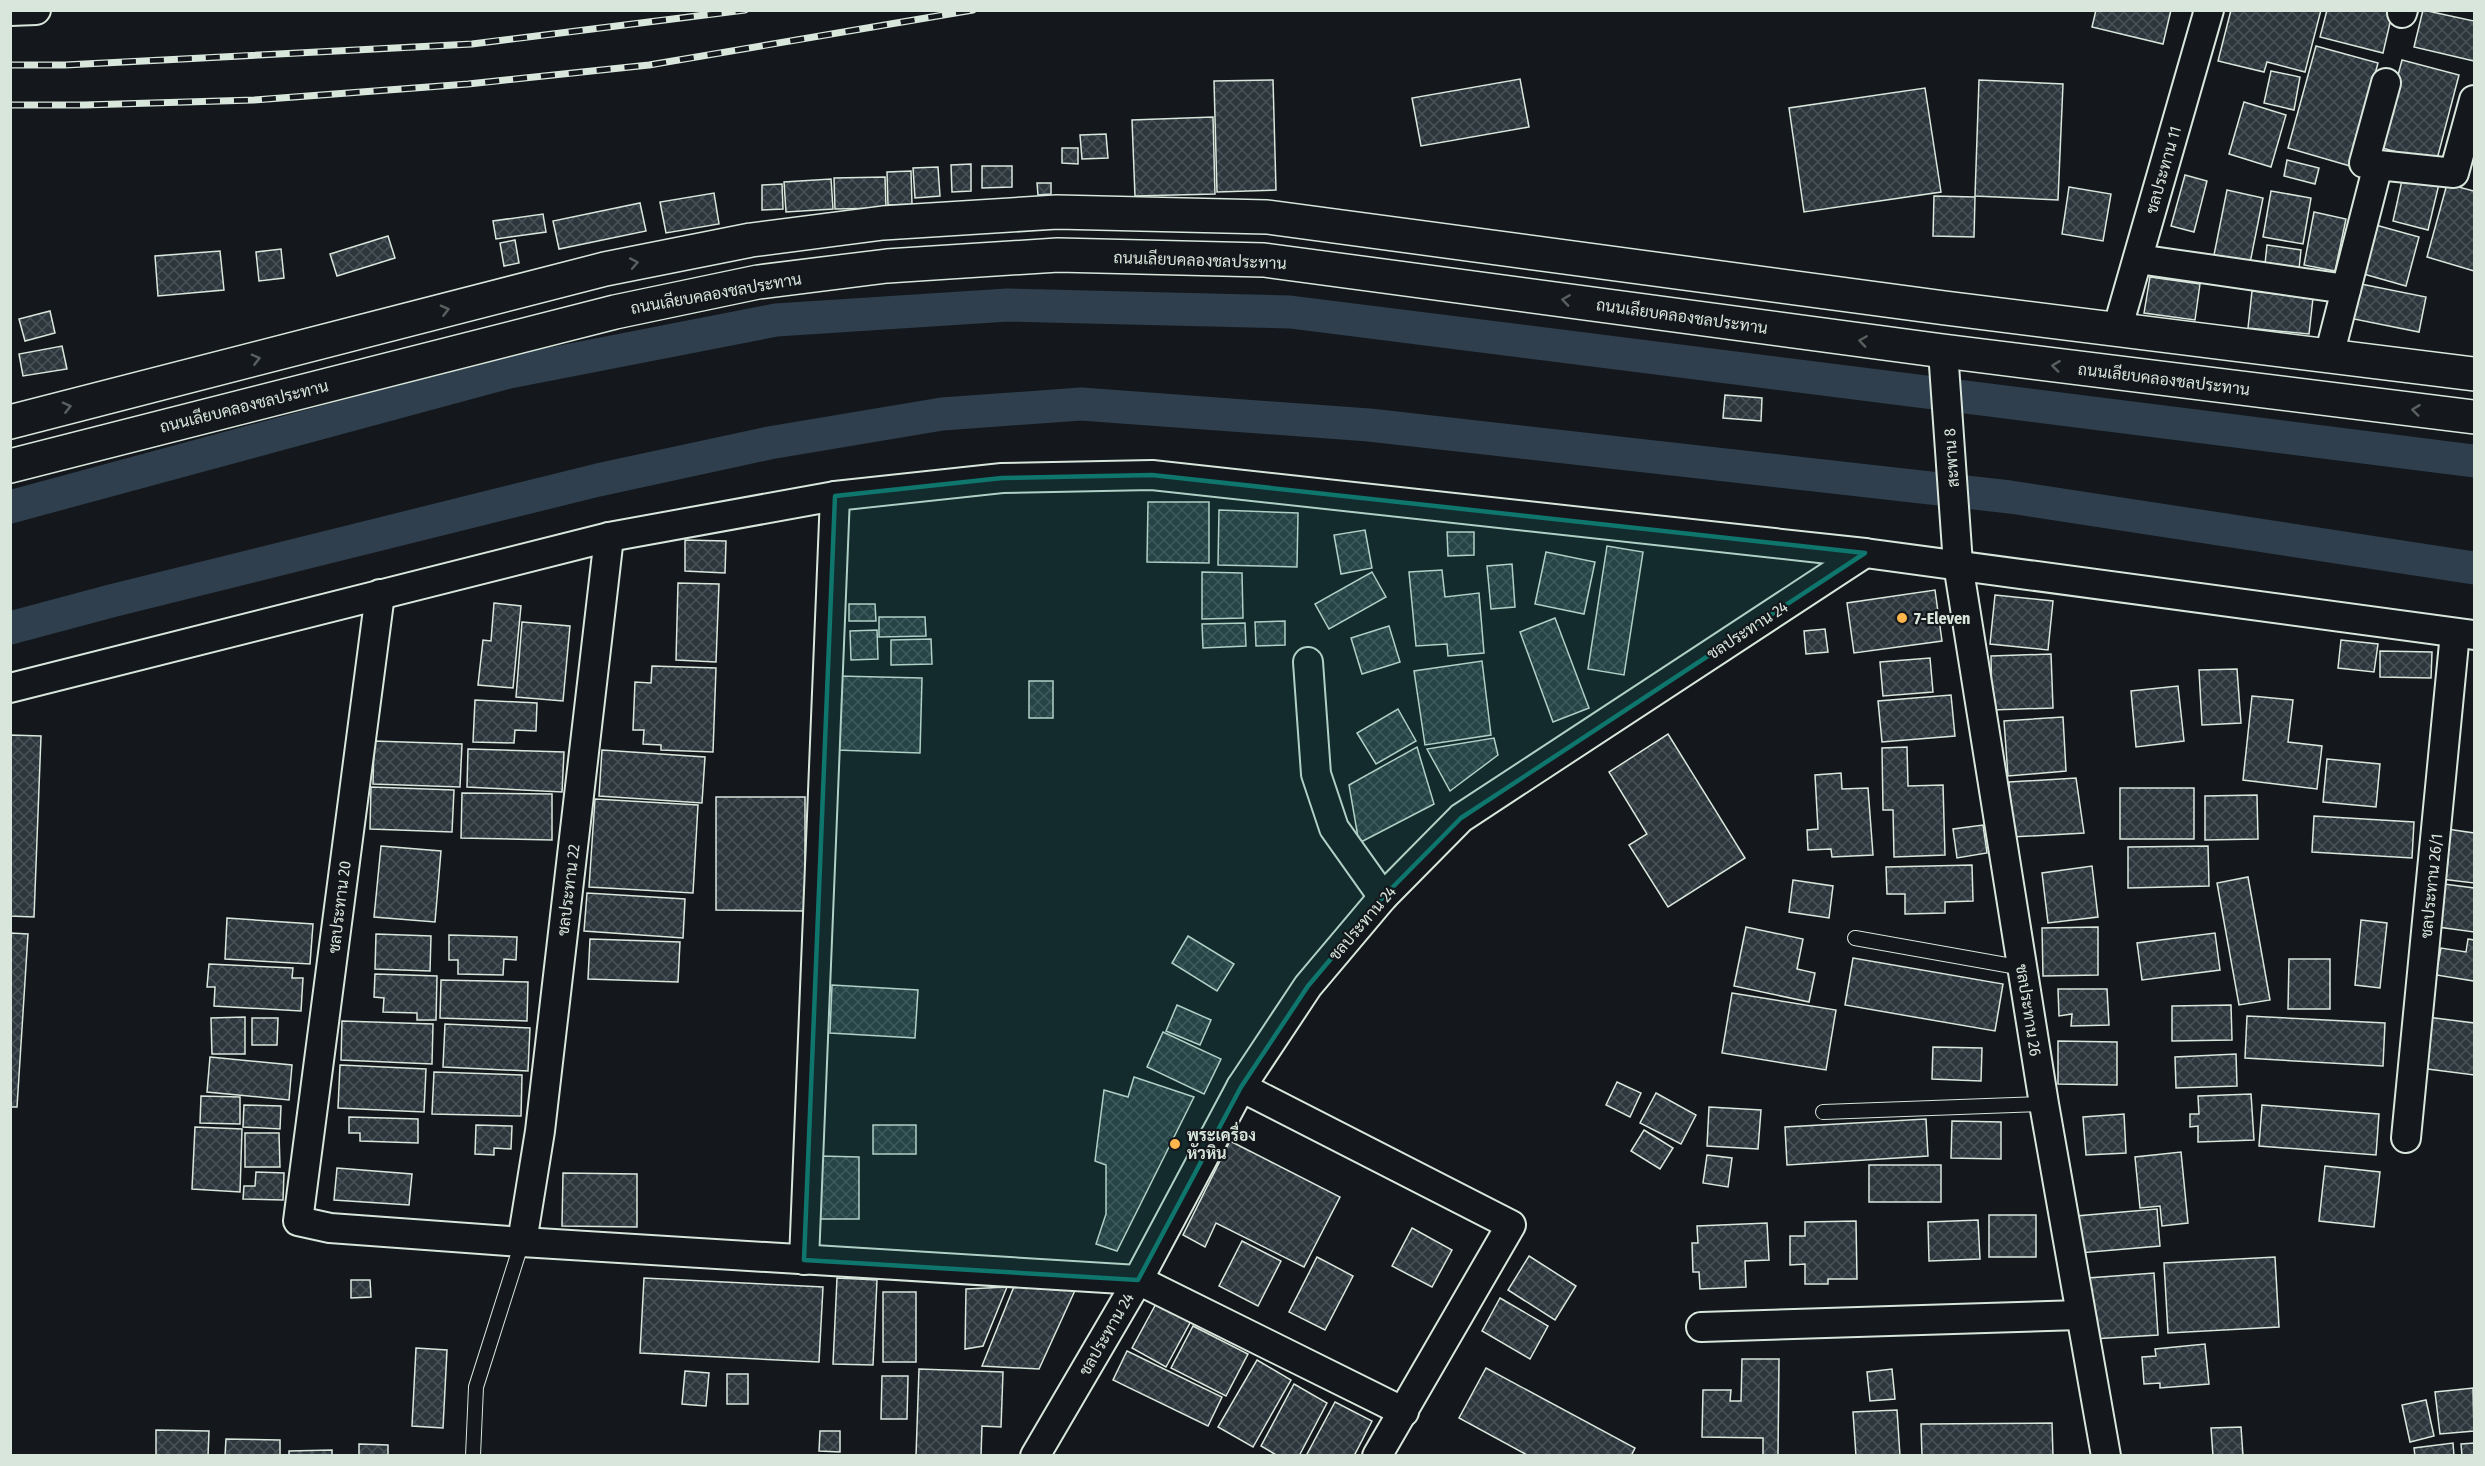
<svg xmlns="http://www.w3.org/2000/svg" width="2485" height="1466" viewBox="0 0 2485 1466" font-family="'Fira Sans Condensed',Sarabun,sans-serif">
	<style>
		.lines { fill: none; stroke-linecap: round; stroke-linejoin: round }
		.canal { stroke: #2f3f4d; stroke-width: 33 }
		.building { fill: url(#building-cross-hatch); stroke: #d8e6dc; stroke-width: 1.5 }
		.service-casing { stroke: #d8e6dc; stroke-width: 16 }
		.minor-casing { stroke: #d8e6dc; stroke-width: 32 }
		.tertiary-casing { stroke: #d8e6dc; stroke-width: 36 }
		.service { stroke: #14181c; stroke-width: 14 }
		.minor { stroke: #14181c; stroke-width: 28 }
		.tertiary { stroke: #14181c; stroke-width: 33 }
		.rail-casing { stroke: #d8e6dc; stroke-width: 7 }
		.rail { stroke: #14181c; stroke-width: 4.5; stroke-dasharray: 14; stroke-linecap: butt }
		.oneway { stroke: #59605f }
		.marked { fill: #0f766e; fill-opacity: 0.2; stroke: #0f766e; stroke-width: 4.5; stroke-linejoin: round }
		.poi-dot { fill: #ffb74d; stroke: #14181c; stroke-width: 2 }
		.labels { text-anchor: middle; stroke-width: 4.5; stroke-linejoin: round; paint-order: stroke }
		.street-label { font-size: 16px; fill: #d8e6dc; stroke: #14181c }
		.poi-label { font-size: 16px; font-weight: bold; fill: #d8e6dc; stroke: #14181c; text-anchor: start }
	</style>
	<defs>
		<pattern id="building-cross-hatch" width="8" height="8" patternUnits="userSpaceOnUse" patternTransform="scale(1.5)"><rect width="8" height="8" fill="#2c363c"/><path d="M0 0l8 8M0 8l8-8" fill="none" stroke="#4a5358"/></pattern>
	</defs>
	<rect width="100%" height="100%" fill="#14181c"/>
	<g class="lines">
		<g class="canal">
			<polyline points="10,507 509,372 776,320 1008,305 1290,312 2474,461"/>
			<polyline points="10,628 111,601 598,480 769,443 942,414 1081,404 1369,425 2010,497 2474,568"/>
		</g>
	</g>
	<g class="building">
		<polygon points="2096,10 2171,10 2163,44 2092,27"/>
		<polygon points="2231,10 2321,10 2305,72 2267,62 2264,72 2218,61"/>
		<polygon points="2327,10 2393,10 2383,53 2320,37"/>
		<polygon points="2423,10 2474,21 2474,61 2414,47"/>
		<polygon points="2316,46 2378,63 2350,166 2288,148"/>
		<polygon points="2402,60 2459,75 2436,163 2379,147"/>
		<polygon points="2271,71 2300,77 2294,110 2264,103"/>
		<polygon points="1520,79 1529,127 1421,146 1412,98"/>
		<polygon points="1273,80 1276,190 1217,192 1214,81"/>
		<polygon points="1979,80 2063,84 2058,200 1975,196"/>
		<polygon points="1925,88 1941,192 1804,212 1789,108"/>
		<polygon points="2244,102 2286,115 2271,167 2229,154"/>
		<polygon points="1213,117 1215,194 1135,196 1132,120"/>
		<polygon points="1106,134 1108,158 1082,159 1080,135"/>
		<polygon points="1062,148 1078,148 1078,164 1062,163"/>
		<polygon points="2287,160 2319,168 2315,184 2284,176"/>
		<polygon points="971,164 971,191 952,192 951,165"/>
		<polygon points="982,166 1012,166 1012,187 982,188"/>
		<polygon points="938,167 940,196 915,198 913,168"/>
		<polygon points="911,171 912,204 888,205 887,172"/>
		<polygon points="2185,175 2207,181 2194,232 2171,226"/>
		<polygon points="2403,176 2439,184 2428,230 2393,221"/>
		<polygon points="885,177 886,208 835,209 834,178"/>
		<polygon points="831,179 833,209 786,212 784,182"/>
		<polygon points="1037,183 1051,183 1051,194 1038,195"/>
		<polygon points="782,184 783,209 762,210 762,185"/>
		<polygon points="2447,184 2474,191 2474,271 2427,257"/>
		<polygon points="2069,187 2111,194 2103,241 2062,234"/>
		<polygon points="2227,190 2263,198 2249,268 2213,260"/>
		<polygon points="2271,191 2311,198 2303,244 2263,237"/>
		<polygon points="714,193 719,224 666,233 660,202"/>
		<polygon points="1934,196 1975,197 1974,237 1933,236"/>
		<polygon points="640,203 646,231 559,249 553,221"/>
		<polygon points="2314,212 2346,219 2335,271 2304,265"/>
		<polygon points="543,214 546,232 496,239 493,221"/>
		<polygon points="2372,224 2419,237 2406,286 2360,273"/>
		<polygon points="388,236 395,258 337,276 330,254"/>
		<polygon points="515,240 519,263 504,266 500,243"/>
		<polygon points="2267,245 2301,250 2299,269 2265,264"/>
		<polygon points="281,249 284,278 259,281 256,252"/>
		<polygon points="220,251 224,290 158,296 155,256"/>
		<polygon points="2150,277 2200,284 2195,320 2144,313"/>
		<polygon points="2356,283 2426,297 2419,332 2349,318"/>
		<polygon points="2252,291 2313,298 2309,334 2248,328"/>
		<polygon points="50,311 55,333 25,341 19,319"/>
		<polygon points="62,346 67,369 23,376 19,354"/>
		<polygon points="1725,395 1762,398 1761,421 1723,418"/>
		<polygon points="1148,502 1209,502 1209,563 1147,562"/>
		<polygon points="1219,510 1298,513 1297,567 1218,565"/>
		<polygon points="1365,530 1372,568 1341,574 1334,535"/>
		<polygon points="1447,532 1474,532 1474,555 1448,556"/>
		<polygon points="685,540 726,541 725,573 685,571"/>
		<polygon points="1607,546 1643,552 1624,675 1588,669"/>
		<polygon points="1546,552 1595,562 1584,614 1535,604"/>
		<polygon points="1512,564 1515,607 1491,609 1487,566"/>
		<polygon points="1442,570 1445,597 1479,593 1484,653 1448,656 1447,644 1416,646 1409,572"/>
		<polygon points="1202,572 1242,573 1243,618 1202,619"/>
		<polygon points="1372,572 1386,597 1329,629 1315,604"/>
		<polygon points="678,583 719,584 716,662 676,660"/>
		<polygon points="1935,590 1942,641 1854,653 1847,603"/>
		<polygon points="1995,595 2053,601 2048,650 1990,644"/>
		<polygon points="494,603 521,606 513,688 478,685 483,640 491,641"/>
		<polygon points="849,604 875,604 876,621 849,621"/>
		<polygon points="879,617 925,617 926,636 879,637"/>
		<polygon points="1555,618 1589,708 1553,722 1520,632"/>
		<polygon points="1285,621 1285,645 1256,646 1255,622"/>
		<polygon points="522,622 570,626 563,701 516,697"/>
		<polygon points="1245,623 1246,646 1203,648 1202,624"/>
		<polygon points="1389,626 1400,662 1362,674 1351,638"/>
		<polygon points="1825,629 1828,652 1806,654 1804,631"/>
		<polygon points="877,630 878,659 851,660 850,631"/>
		<polygon points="931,639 932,664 891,665 891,640"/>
		<polygon points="2341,640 2378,644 2374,672 2338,668"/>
		<polygon points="2380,651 2432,652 2431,678 2380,677"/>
		<polygon points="2051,654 2053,708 1992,710 1991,656"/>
		<polygon points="1930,658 1933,692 1883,696 1880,662"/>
		<polygon points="1482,661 1491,735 1425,745 1414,671"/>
		<polygon points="652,666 716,668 713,752 661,750 661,745 643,744 644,730 633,730 635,682 651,683"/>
		<polygon points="2237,669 2241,723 2202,725 2199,670"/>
		<polygon points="838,676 922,678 920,753 836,750"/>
		<rect x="1029" y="681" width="24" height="37"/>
		<polygon points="2178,686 2184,741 2136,747 2131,691"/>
		<polygon points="1951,695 1955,736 1882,742 1878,701"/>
		<polygon points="2252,696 2293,700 2288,742 2322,746 2317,789 2243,780"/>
		<polygon points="475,700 537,703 536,731 515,730 514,743 473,742"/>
		<polygon points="1398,709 1416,741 1376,764 1357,733"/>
		<polygon points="2063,717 2066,771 2008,776 2004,721"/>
		<polygon points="1668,734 1745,858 1668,907 1629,845 1647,834 1609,772"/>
		<polygon points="10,735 41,736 34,917 10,916"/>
		<polygon points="1494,738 1498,755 1450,791 1427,749"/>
		<polygon points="374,741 462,744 460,787 373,784"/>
		<polygon points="1417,747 1434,804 1359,843 1349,785"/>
		<polygon points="1907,747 1908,786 1943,785 1945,855 1894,857 1893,810 1883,810 1882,748"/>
		<polygon points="468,749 564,752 562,792 467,787"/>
		<polygon points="602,750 705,757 702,803 599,796"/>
		<polygon points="2327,759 2380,764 2376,807 2323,802"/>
		<polygon points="1841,773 1842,789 1868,788 1873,855 1832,857 1831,849 1808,850 1807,830 1818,829 1815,775"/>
		<polygon points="2076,778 2084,833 2012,837 2009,782"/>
		<polygon points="371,787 454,790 452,832 370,829"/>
		<rect x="2120" y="788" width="74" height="51"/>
		<polygon points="462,793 552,794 552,840 461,838"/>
		<polygon points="2257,795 2258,839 2205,840 2205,796"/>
		<polygon points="716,797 805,797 805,911 716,910"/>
		<polygon points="595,799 698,805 693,893 589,887"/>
		<polygon points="2314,816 2414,822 2412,858 2312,852"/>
		<polygon points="1983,825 1987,853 1957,858 1953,829"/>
		<polygon points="2447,829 2474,833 2474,883 2441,879"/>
		<polygon points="381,846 441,851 435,922 374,917"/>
		<polygon points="2208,846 2209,886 2128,888 2128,847"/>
		<polygon points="1972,865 1973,901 1945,902 1945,913 1905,914 1905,894 1887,894 1886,867"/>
		<polygon points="2092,866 2098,917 2048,923 2042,873"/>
		<polygon points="2248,877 2270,1000 2239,1005 2217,883"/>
		<polygon points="1793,880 1833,886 1829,918 1789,912"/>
		<polygon points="2444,884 2474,888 2474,932 2438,927"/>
		<polygon points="587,893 685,899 683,938 584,931"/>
		<polygon points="227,918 313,924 310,964 225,959"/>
		<polygon points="2361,920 2387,923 2380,988 2355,985"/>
		<polygon points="1746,927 1803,939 1797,969 1815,973 1809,1002 1734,986"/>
		<polygon points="2098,927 2098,975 2043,976 2042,928"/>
		<polygon points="10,933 28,934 17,1107 10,1107"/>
		<polygon points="2215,933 2220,970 2142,980 2137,943"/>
		<polygon points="376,934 431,936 430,971 375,969"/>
		<polygon points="449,935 517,937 516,960 504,959 503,975 458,974 458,960 449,960"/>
		<polygon points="1188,936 1234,964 1217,991 1172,963"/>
		<polygon points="590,939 680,942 678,982 588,979"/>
		<polygon points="2468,939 2474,940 2474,981 2436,975 2441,948 2466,952"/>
		<polygon points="1853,958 2003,984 1995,1031 1845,1005"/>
		<polygon points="2289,959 2330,959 2330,1009 2288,1009"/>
		<polygon points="209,964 293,968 292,978 303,978 301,1011 214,1006 215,987 207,987"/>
		<polygon points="375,974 437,976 436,1020 417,1020 417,1013 383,1012 384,998 374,997"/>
		<polygon points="441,980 528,982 527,1021 440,1018"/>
		<polygon points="832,985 918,990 915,1038 830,1033"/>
		<polygon points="2058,989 2107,989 2109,1025 2071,1026 2072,1014 2059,1016"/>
		<polygon points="1732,993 1836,1010 1826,1070 1722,1053"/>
		<polygon points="1177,1005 1211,1020 1200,1045 1166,1031"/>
		<polygon points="2231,1005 2232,1040 2172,1041 2172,1006"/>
		<polygon points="2247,1016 2385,1023 2383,1066 2245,1058"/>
		<polygon points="245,1017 245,1054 212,1054 211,1018"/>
		<polygon points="2427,1017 2474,1023 2474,1075 2420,1068"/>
		<polygon points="252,1018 278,1018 277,1045 252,1045"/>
		<polygon points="342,1021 433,1024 432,1064 341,1060"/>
		<polygon points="445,1024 530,1028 528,1071 443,1067"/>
		<polygon points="1163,1032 1221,1059 1204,1094 1147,1067"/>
		<polygon points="2058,1041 2117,1042 2117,1085 2058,1084"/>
		<polygon points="1933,1047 1982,1048 1981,1081 1932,1079"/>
		<polygon points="2236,1054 2237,1086 2176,1088 2175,1057"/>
		<polygon points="210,1057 292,1065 289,1100 207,1092"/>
		<polygon points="340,1065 426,1069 424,1112 338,1108"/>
		<polygon points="434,1072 522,1075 521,1116 432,1114"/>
		<polygon points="1134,1077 1194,1097 1117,1251 1096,1244 1106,1214 1106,1165 1095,1161 1104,1090 1128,1097"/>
		<polygon points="1617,1082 1641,1093 1630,1117 1606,1105"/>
		<polygon points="1656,1093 1696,1115 1681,1144 1640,1123"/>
		<polygon points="2251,1094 2254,1140 2198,1142 2198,1126 2190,1127 2190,1114 2199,1114 2198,1096"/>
		<polygon points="201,1096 240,1097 240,1124 200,1123"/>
		<polygon points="244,1105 281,1106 280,1129 243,1127"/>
		<polygon points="2262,1105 2379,1114 2376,1155 2259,1146"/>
		<polygon points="1709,1107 1761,1110 1758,1149 1707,1146"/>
		<polygon points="2124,1114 2126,1153 2086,1155 2083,1117"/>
		<polygon points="349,1117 418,1119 418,1143 360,1141 360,1133 349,1133"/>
		<polygon points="1926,1119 1928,1156 1787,1165 1785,1127"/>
		<polygon points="1952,1121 2001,1122 2001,1159 1951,1158"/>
		<polygon points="476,1125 512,1126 511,1149 494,1148 494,1155 475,1154"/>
		<rect x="873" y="1125" width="43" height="29"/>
		<polygon points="195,1127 242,1129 240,1192 192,1189"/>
		<polygon points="1644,1130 1673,1148 1660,1169 1631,1151"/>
		<polygon points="245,1133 279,1133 280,1167 245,1167"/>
		<polygon points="1230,1141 1340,1197 1304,1267 1216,1223 1205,1247 1183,1235"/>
		<polygon points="2181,1152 2188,1223 2162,1226 2160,1206 2140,1208 2135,1157"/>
		<polygon points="1707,1155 1732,1158 1728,1187 1703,1183"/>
		<polygon points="820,1156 859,1157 859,1219 819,1219"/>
		<rect x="1869" y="1165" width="72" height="37"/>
		<polygon points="2325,1166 2380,1172 2374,1227 2319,1221"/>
		<polygon points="337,1168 412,1174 409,1205 334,1200"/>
		<polygon points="256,1172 284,1173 283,1200 243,1199 244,1186 255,1186"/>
		<polygon points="563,1173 637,1174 637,1227 562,1226"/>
		<polygon points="2157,1209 2160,1246 2079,1253 2076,1216"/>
		<rect x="1989" y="1215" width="47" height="42"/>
		<polygon points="1978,1220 1980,1259 1929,1261 1928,1222"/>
		<polygon points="1856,1221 1857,1279 1828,1279 1828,1284 1805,1284 1805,1264 1790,1265 1790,1236 1805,1236 1805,1222"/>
		<polygon points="1767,1223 1769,1260 1745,1261 1746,1287 1700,1289 1699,1272 1693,1272 1692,1243 1698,1243 1697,1226"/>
		<polygon points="1412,1228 1452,1250 1432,1287 1392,1266"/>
		<polygon points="1242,1241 1281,1261 1258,1306 1219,1286"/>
		<polygon points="1529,1256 1576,1286 1555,1320 1508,1290"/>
		<polygon points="1317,1257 1353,1276 1325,1330 1289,1312"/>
		<polygon points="2275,1257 2279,1327 2168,1333 2164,1263"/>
		<polygon points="2154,1273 2158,1335 2092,1339 2088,1278"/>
		<polygon points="644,1278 823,1287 819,1362 640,1353"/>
		<polygon points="837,1278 877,1280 873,1365 833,1364"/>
		<polygon points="351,1280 370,1280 371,1297 351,1298"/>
		<polygon points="1015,1284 1077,1286 1039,1369 982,1366"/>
		<polygon points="1007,1287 983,1346 965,1349 966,1289"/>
		<rect x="883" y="1292" width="33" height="70"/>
		<polygon points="1500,1298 1548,1326 1530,1359 1482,1331"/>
		<polygon points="1157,1302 1191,1321 1166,1367 1132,1348"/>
		<polygon points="1193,1326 1248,1354 1226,1396 1171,1368"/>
		<polygon points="2205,1344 2209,1384 2160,1388 2160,1383 2144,1384 2142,1357 2156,1356 2155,1349"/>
		<polygon points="416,1348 447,1350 443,1428 412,1426"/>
		<polygon points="1127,1351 1222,1397 1208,1426 1113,1380"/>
		<polygon points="1742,1359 1779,1359 1778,1456 1763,1456 1763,1438 1702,1437 1703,1390 1731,1390 1730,1401 1741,1401"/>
		<polygon points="1257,1360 1291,1380 1253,1447 1218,1427"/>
		<polygon points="1486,1368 1635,1448 1631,1456 1529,1456 1459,1418"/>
		<polygon points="919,1369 1003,1372 1001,1427 982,1426 981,1456 916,1456"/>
		<polygon points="1892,1369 1895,1399 1870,1401 1867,1372"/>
		<polygon points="685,1371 709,1373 706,1406 682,1404"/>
		<rect x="727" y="1374" width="21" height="30"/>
		<polygon points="882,1376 908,1376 907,1419 881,1419"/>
		<polygon points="1294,1384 1327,1403 1299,1456 1278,1456 1261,1446"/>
		<polygon points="2473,1388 2474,1431 2440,1434 2435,1392"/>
		<polygon points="2426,1400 2434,1436 2410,1442 2402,1405"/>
		<polygon points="1335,1402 1372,1421 1354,1456 1306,1456"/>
		<polygon points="1897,1410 1900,1456 1856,1456 1853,1412"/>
		<polygon points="2052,1423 2053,1456 1922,1456 1921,1424"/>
		<polygon points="2241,1427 2243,1456 2213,1456 2211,1428"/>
		<polygon points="156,1430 209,1431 208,1456 156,1456"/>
		<polygon points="820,1431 840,1431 840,1452 819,1451"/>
		<polygon points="226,1439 280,1440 280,1456 225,1456"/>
		<polygon points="2453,1443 2454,1456 2415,1456 2414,1448"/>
		<polygon points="2474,1443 2474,1456 2462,1456 2461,1444"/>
		<polygon points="359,1444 388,1445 388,1456 359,1456"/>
		<polygon points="332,1450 332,1456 289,1456 289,1451"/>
	</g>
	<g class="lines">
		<defs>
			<g id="service">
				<polyline points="1855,938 2023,968"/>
				<polyline points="1823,1112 2044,1104"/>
				<polyline points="473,1456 476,1387 522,1242"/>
			</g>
			<g id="minor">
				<polyline points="10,11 36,10"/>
				<polyline points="2402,13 2403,10"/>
				<polyline points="2378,165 2364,163 2386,83"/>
				<polyline points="2138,259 2346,289"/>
				<polyline points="2117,330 2209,10"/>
				<polyline points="1943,351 1958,564 2044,1104 2106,1456"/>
				<polyline points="2329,356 2378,165 2454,173 2474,100"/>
				<polyline points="380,594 298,1221 330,1228 522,1242 1138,1280 1404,1412"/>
				<polyline points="1308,662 1316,774 1334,828 1383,897"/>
				<polyline points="10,688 609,537 835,496 1002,478 1152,475 1865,553 2474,635"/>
				<polyline points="1241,1087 1511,1225 1377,1456"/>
				<polyline points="2406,1138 2455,633"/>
				<polyline points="522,1242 540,1131 609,537"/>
				<polyline points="804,1260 835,496"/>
				<polyline points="1701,1327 2080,1315"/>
				<polyline points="1035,1456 1138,1280 1241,1087 1308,986 1383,897 1461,818 1865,553"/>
			</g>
			<g id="tertiary">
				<polyline points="10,422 605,269 751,240 883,223 1057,212 1267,217 1945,308 2474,374"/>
				<polyline points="10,466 615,312 758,282 887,266 1058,255 1264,260 1943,351 2474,417"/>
			</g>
		</defs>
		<use href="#service" class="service-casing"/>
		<use href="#minor" class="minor-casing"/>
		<use href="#tertiary" class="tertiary-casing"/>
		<use href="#service" class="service"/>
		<use href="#minor" class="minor"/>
		<use href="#tertiary" class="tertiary"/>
		<defs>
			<g id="rail">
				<polyline points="10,65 65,65 472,44 745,10"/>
				<polyline points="10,105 84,105 254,100 468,84 649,65 973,10"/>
			</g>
		</defs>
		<use href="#rail" class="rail-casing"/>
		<use href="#rail" class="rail"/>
	</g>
	<defs><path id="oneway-chevron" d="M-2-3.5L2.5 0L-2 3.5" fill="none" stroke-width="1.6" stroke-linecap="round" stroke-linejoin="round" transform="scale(1.5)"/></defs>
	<g class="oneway">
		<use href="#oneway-chevron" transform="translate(634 263) rotate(-11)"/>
		<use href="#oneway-chevron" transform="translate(1566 300) rotate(-172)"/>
		<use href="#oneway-chevron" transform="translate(445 310) rotate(-14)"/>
		<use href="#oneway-chevron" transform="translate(1863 341) rotate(-172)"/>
		<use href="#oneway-chevron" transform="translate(256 359) rotate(-14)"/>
		<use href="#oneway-chevron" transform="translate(2056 366) rotate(-173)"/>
		<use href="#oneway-chevron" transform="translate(67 407) rotate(-14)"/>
		<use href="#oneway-chevron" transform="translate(2416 410) rotate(-173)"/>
	</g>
	<path class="marked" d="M1152,475L1865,553L1461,818L1383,897L1308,986L1241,1087L1138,1280L804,1260L835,496L1002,478Z"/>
	<g class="poi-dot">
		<circle cx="1902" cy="618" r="6"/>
		<circle cx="1175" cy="1144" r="6"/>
	</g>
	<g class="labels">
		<g class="street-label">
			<text transform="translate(2163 170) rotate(-74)" y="6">ชลประทาน 11</text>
			<text transform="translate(1200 260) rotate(2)" y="6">ถนนเลียบคลองชลประทาน</text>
			<text transform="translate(716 293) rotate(-10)" y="6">ถนนเลียบคลองชลประทาน</text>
			<text transform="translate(1682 316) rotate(8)" y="6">ถนนเลียบคลองชลประทาน</text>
			<text transform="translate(2164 379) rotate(7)" y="6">ถนนเลียบคลองชลประทาน</text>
			<text transform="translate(244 406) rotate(-14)" y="6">ถนนเลียบคลองชลประทาน</text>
			<text transform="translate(1951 458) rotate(-94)" y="6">สะพาน 8</text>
			<text transform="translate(1747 630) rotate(-33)" y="6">ชลประทาน 24</text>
			<text transform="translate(2431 886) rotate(-84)" y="6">ชลประทาน 26/1</text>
			<text transform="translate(568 890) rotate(-83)" y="6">ชลประทาน 22</text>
			<text transform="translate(339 907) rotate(-83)" y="6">ชลประทาน 20</text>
			<text transform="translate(1362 923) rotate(-49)" y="6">ชลประทาน 24</text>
			<text transform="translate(2029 1010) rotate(81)" y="6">ชลประทาน 26</text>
			<text transform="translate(1106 1334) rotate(-60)" y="6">ชลประทาน 24</text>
		</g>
		<g class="poi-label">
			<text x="1914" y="624">7-Eleven</text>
			<text x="1187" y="1141">พระเครื่อง<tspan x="1187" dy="18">หัวหิน</tspan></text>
		</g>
	</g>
	<rect width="2485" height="1466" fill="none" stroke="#d8e6dc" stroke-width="24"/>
</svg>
